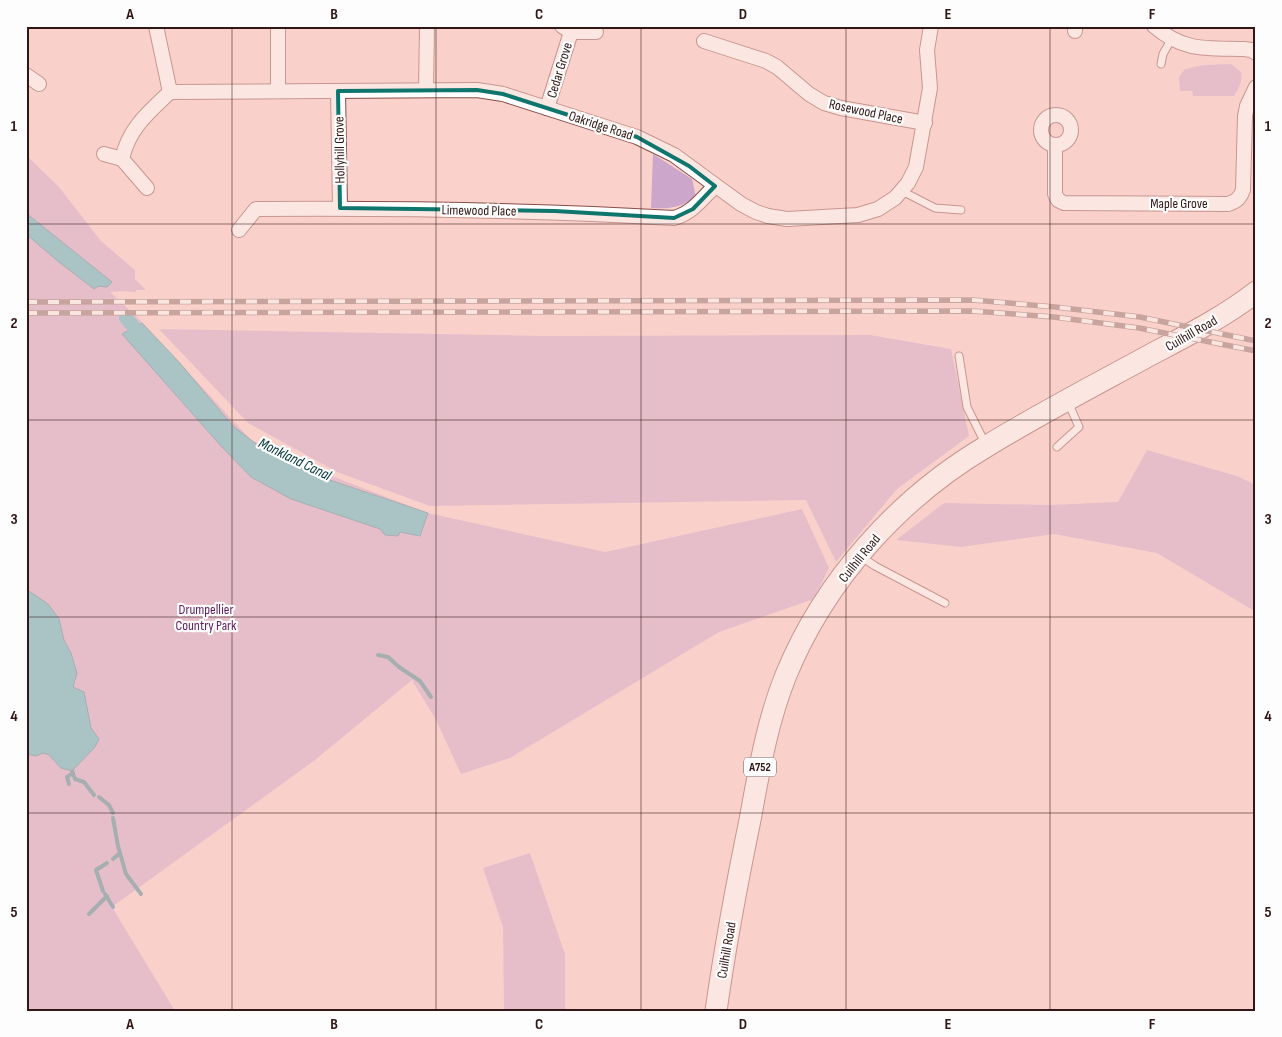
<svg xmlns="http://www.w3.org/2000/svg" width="1282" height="1037" viewBox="0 0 1282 1037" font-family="'Sofia Sans Condensed',sans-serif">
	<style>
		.green { fill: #cda7cb }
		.water { fill: #4bb3c1; stroke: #43848e }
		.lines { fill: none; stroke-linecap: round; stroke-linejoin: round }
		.stream { stroke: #43848e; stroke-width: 4 }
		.canal { stroke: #4bb3c1; stroke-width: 14 }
		.service-casing { stroke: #884e47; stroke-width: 9 }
		.minor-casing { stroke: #884e47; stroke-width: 16 }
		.primary-casing { stroke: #884e47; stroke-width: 23 }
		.service { stroke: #fff; stroke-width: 7 }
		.minor { stroke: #fff; stroke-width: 14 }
		.primary { stroke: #fff; stroke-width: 21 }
		.rail-casing { stroke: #8d6d69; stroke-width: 5.5 }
		.rail { stroke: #fdfdfd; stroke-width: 4; stroke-dasharray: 11; stroke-linecap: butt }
		.marked { fill: none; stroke: #0f766e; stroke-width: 4; stroke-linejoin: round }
		.grid { fill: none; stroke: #311816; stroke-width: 1; stroke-opacity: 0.55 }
		.labels { text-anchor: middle; stroke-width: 4.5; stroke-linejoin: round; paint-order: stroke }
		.shield { fill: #fdfdfd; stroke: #6e5d5b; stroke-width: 1 }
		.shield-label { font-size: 12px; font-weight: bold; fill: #311816 }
		.street-label { font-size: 14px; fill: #311816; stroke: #fdfdfd }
		.park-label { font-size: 14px; fill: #5c1c5d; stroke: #fdfdfd }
		.water-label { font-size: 15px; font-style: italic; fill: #003339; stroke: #fdfdfd }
		.neatline { fill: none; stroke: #311816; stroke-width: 2 }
		.grid-label { font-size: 16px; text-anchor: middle; font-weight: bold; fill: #311816 }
	</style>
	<rect width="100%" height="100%" fill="#fad1cb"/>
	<g class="green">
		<path d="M1231,64L1241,72C1243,81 1239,88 1234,96H1193L1192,91H1180L1179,77L1185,69L1204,65Z"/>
		<path d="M653,154L692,179L696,197C679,208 671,209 651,208Z"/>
		<polygon points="26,155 59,187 101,241 135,270 135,279 146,290 136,290 136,292 125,291 110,292 136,316 251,440 334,477 428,513 605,552 802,509 829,568 814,599 719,632 510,758 461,774 436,720 412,680 315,760 112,907 175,1011 26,1011"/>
		<polygon points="159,329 547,336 870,335 951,349 969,436 897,489 836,562 806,500 430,506 337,472 248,423"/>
		<polygon points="1147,450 1237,476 1256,485 1256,612 1157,553 1054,534 961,547 896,540 944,503 1050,505 1118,502"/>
		<polygon points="530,853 565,954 565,1011 504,1011 503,927 483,868"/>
	</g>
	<g class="water">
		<polygon points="26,213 112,282 107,287 99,286 94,289 59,262 26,234"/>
		<polygon points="142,323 179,362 233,426 268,453 324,478 428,513 420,536 400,532 398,536 385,535 380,529 291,499 251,477 221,446 122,334"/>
		<polygon points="26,589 48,604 59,619 64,640 71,653 77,673 73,687 84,692 91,728 99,739 95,747 72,771 61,768 49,755 43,753 36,756 26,754"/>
	</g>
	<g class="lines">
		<g class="stream">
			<polyline points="378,655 388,657 399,667 420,681 431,697"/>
			<polyline points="72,771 75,779 84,782 94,795"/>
			<polyline points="69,784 67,777 73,773"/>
			<polyline points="99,797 109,805 113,813"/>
			<polyline points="113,818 118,846 126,874 141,894"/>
			<polyline points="113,859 120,853"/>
			<polyline points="103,891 96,870 107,863"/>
			<polyline points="105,894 113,907"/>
			<polyline points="89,914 107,896"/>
		</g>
		<polyline class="canal" points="126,318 147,342"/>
		<defs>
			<g id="service">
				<polyline points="1161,64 1163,54 1171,40"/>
				<polyline points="902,191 935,208 961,210"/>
				<polyline points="959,356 967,407 985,443"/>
				<polyline points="1057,447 1079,427 1068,402"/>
				<polyline points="860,556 875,566 945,603"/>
			</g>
			<g id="minor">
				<polyline points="156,26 170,92 477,90 503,94 637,137 674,155 741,204 756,212 768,216 787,219 858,215 878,209 895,198 908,183 916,167 930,88 927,50 931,26"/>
				<polyline points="278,26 278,91"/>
				<polyline points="562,26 571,32 596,32"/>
				<polyline points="1075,26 1075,31"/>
				<path d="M1154,26C1184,52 1207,48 1244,49L1251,50L1256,53"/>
				<polyline points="704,41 766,61 777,67 809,94 824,103 841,108 925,123"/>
				<polyline points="26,75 39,84"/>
				<polyline points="426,90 427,26"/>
				<polyline points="338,91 340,208"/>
				<polyline points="547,108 571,32"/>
				<circle cx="1056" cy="130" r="15"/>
				<path d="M1055,145V194L1058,200L1064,203L1228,204C1237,201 1240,198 1243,190L1245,116L1247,106L1256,87"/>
				<polyline points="104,154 122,159"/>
				<path d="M147,188L122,159C129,128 148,113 170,92"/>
				<path d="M239,230L256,209C395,208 535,210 674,218C692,213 702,199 715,186"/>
			</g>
			<path id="primary" d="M716,1011C725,947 737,883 750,820C759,771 767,722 786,675C825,580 899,498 987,446C1041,413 1097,384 1152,354C1188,335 1224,317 1256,292"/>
		</defs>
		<use href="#service" class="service-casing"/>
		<use href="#minor" class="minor-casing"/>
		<use href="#primary" class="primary-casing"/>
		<use href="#service" class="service"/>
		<use href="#minor" class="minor"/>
		<use href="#primary" class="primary"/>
		<defs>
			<g id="rail">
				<polyline points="26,302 973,300 1055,307 1140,317 1256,341"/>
				<polyline points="26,313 972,311 1054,317 1139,328 1256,351"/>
			</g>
		</defs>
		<use href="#rail" class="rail-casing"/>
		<use href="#rail" class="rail"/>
	</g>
	<path d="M0 0H1282V1037H0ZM477,90L503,94L637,137L689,166L715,186L693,209L674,218L555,211L340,208L338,91Z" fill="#fad1cb" fill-opacity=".55" fill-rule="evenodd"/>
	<path class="marked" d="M477,90L503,94L637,137L689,166L715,186L693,209L674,218L555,211L340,208L338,91Z"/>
	<path class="grid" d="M232,26V1011M436,26V1011M641,26V1011M846,26V1011M1050,26V1011M26,224H1256M26,420H1256M26,617H1256M26,813H1256"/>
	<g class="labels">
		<rect class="shield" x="744" y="757.5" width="32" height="19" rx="4"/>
		<g class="shield-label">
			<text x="760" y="771">A752</text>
		</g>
		<g class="street-label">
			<text transform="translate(559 70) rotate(-73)" y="5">Cedar Grove</text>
			<text transform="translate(866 111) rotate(12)" y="5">Rosewood Place</text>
			<text transform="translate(601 125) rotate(18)" y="5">Oakridge Road</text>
			<text transform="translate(339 150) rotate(-91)" y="5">Hollyhill Grove</text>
			<text x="1179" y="208">Maple Grove</text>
			<text transform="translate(479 210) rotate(1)" y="5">Limewood Place</text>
			<text transform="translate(1191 333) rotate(-30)" y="5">Cuilhill Road</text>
			<text transform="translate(859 558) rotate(-51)" y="5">Cuilhill Road</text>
			<text transform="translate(726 950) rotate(-80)" y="5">Cuilhill Road</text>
		</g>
		<g class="park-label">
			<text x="206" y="614">Drumpellier<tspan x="206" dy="16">Country Park</tspan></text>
		</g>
		<g class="water-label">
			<text transform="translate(295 459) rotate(26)" y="5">Monkland Canal</text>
		</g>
	</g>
	<rect width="1282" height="1037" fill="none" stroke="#fdfdfd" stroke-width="55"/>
	<rect x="28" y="28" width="1226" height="982" class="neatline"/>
	<g class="grid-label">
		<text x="130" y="19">A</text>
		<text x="334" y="19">B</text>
		<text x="539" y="19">C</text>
		<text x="743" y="19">D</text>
		<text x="948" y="19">E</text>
		<text x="1152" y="19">F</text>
		<text x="14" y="131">1</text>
		<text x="1268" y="131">1</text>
		<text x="14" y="328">2</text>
		<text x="1268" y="328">2</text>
		<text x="14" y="524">3</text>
		<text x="1268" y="524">3</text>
		<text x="14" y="721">4</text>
		<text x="1268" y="721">4</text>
		<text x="14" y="917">5</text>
		<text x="1268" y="917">5</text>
		<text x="130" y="1029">A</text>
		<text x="334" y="1029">B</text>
		<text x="539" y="1029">C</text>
		<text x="743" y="1029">D</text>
		<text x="948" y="1029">E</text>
		<text x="1152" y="1029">F</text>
	</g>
</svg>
